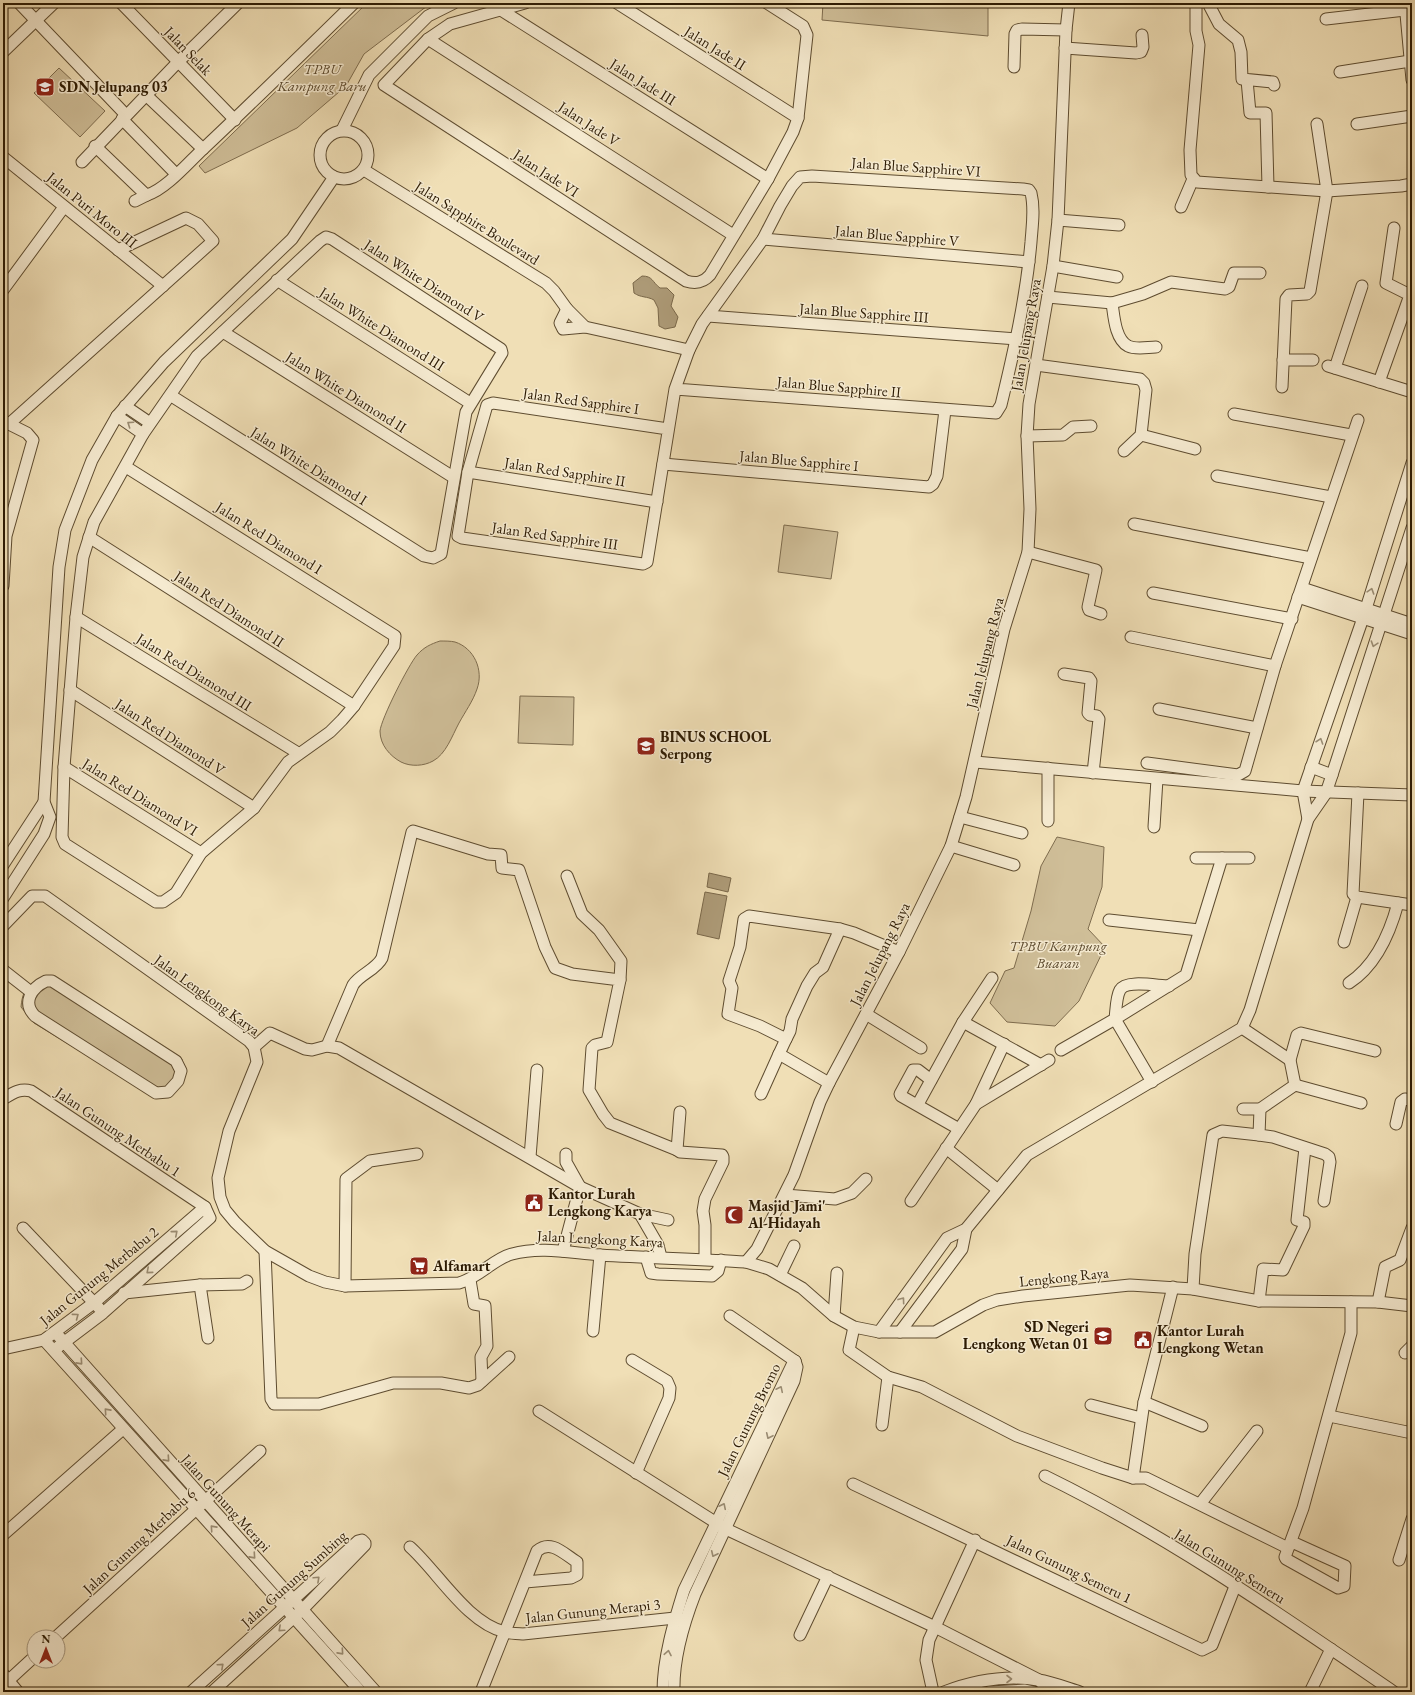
<svg xmlns="http://www.w3.org/2000/svg" width="1415" height="1695" viewBox="0 0 1415 1695" font-family="'EB Garamond',serif">
	<style>
		.green { fill: #cfbe98; stroke: #7e6c4e }
		.water { fill: #ae9c79; stroke: #7a684a }
		.lines { fill: none; stroke-linecap: round; stroke-linejoin: round }
		.minor-casing { stroke: #5e4c30; stroke-width: 13 }
		.minor { stroke: #f5ead0; stroke-width: 11 }
		.oneway { stroke: #9b8d74 }
		.labels { text-anchor: middle; stroke-width: 3; stroke-linejoin: round; paint-order: stroke }
		.street-label { font-size: 15px; fill: #2d1b03; stroke: #f5ead0 }
		.park-label { font-size: 15px; font-style: italic; fill: #5e4c30; stroke: #f5ead0 }
		.poi-label { font-size: 15px; font-weight: bold; fill: #2d1b03; stroke: #f5ead0; text-anchor: start }
	</style>
	<rect width="100%" height="100%" fill="#f0dfb6"/>
	<filter id="stains"><feTurbulence type="fractalNoise" baseFrequency=".005" numOctaves="4"/><feColorMatrix values="0 0 0 0 .2 0 0 0 0 .09 0 0 0 0 .02 0 0 0 .5 -.17"/></filter>
	<radialGradient id="worn" r=".72"><stop offset=".6" stop-color="#630" stop-opacity="0"/><stop offset="1" stop-color="#630" stop-opacity=".3"/></radialGradient>
	<g class="green">
		<polygon points="367,3 431,3 364,54 346,86 297,128 205,173 199,166"/>
		<polygon points="823,3 988,3 988,36 822,20"/>
		<polygon points="59,68 105,111 80,137 34,93"/>
		<polygon points="784,525 838,532 831,579 778,572"/>
		<path d="M440,641C445,641 451,641 455,642C474,648 484,670 477,689C473,701 465,712 459,723C452,736 446,754 433,761C424,766 411,767 401,762C390,756 380,745 380,731C381,719 409,664 417,655C424,647 431,644 440,641Z"/>
		<polygon points="520,696 574,697 573,745 518,743"/>
		<polygon points="1057,837 1104,847 1102,887 1088,929 1105,947 1079,1001 1055,1026 1007,1022 990,1003 1005,971 1014,968 1031,911 1041,866"/>
		<path d="M54,977L182,1059L183,1076L176,1090L134,1084L34,1023L21,1007C23,983 33,982 54,977Z"/>
	</g>
	<g class="water">
		<path d="M642,276C653,276 652,282 660,288H667L674,295L671,306L678,317L675,327L665,329L659,326L658,308L654,300C647,296 641,298 634,293L633,283Z"/>
		<polygon points="709,873 731,878 728,892 707,887"/>
		<polygon points="705,892 727,896 719,939 697,934"/>
	</g>
	<g class="lines">
		<defs>
			<g id="minor">
				<polyline points="19,3 126,115"/>
				<polyline points="121,3 235,120"/>
				<path d="M525,3L450,24L428,39L384,85L686,281C696,284 703,283 710,275L768,179L793,132L798,118L807,35L803,26L767,3"/>
				<polyline points="617,3 798,118"/>
				<polyline points="1196,3 1196,31 1199,45 1190,150 1191,175 1197,182 1327,191 1401,186 1412,184"/>
				<polyline points="1208,3 1219,24 1238,40 1241,52 1242,79 1273,82 1274,85"/>
				<polyline points="1405,3 1412,80"/>
				<polyline points="501,10 768,179"/>
				<polyline points="1326,19 1405,10"/>
				<polyline points="428,39 733,235"/>
				<polyline points="1065,48 1136,53 1141,52 1143,47 1142,35"/>
				<polyline points="3,52 54,3"/>
				<polyline points="1014,67 1015,34 1017,30 1022,29 1066,30"/>
				<polyline points="1340,72 1410,61"/>
				<polyline points="1247,80 1250,113 1266,113 1268,187"/>
				<polyline points="146,95 203,149"/>
				<polyline points="122,119 176,174"/>
				<polyline points="1357,124 1412,116"/>
				<polyline points="342,130 369,75 428,16 454,3"/>
				<circle cx="344" cy="155" r="24"/>
				<path d="M95,146L144,193L147,195C166,189 188,163 203,149C254,101 304,52 354,3"/>
				<polyline points="3,157 163,286"/>
				<polyline points="82,162 178,62 238,3"/>
				<polyline points="364,170 546,283 554,291 567,309 585,327 689,350"/>
				<polyline points="135,201 147,195"/>
				<polyline points="1181,207 1193,179"/>
				<polyline points="1058,220 1119,225"/>
				<polyline points="763,239 1029,262"/>
				<polyline points="1053,266 1117,277"/>
				<polyline points="277,280 470,403"/>
				<polyline points="3,290 64,207"/>
				<polyline points="1048,297 1112,303 1143,294 1171,282 1225,289 1229,287 1234,273 1260,273"/>
				<path d="M1112,303C1114,316 1115,339 1128,346C1136,350 1148,347 1156,347"/>
				<polyline points="567,309 560,323 563,329 585,327"/>
				<polyline points="708,316 1017,339"/>
				<polyline points="223,332 453,477"/>
				<polyline points="1283,360 1313,360"/>
				<polyline points="1036,365 1140,379 1144,383 1146,390 1141,435 1124,451"/>
				<polyline points="1328,366 1412,392"/>
				<polyline points="1335,368 1362,286"/>
				<polyline points="1379,382 1410,295 1386,283 1394,228"/>
				<polyline points="1282,387 1286,299 1289,295 1307,294 1310,291 1327,191 1317,124"/>
				<polyline points="125,406 150,423"/>
				<polyline points="1234,414 1351,435"/>
				<polyline points="117,416 143,434"/>
				<polyline points="9,424 213,241 198,224 186,218 118,250"/>
				<path d="M668,429L493,403L487,405L468,472L458,536L462,538L643,564L647,562L675,389L689,350L702,324L763,239L780,206L792,186L800,177L812,176L1023,189L1029,190L1031,193C1035,209 1032,227 1031,242C1026,298 1014,351 1001,405L996,413L675,389"/>
				<polyline points="1141,435 1195,449"/>
				<polyline points="1027,436 1063,435 1073,427 1091,426"/>
				<polyline points="663,464 929,487 933,484 937,476 945,410"/>
				<polyline points="126,467 395,636 394,646 354,706 342,720 330,732 288,762 254,808 201,853 176,893 163,902 156,902 65,844 62,837 64,767 76,617 83,557 94,522 143,434 197,356 320,241 326,237 332,239 501,349 502,353 466,412 441,554 433,558 424,556 170,395"/>
				<polyline points="468,472 657,502"/>
				<polyline points="1217,476 1331,497"/>
				<polyline points="1134,524 1311,558"/>
				<polyline points="89,537 354,706"/>
				<polyline points="1028,552 1096,570 1088,607 1089,610 1101,614"/>
				<polyline points="3,586 6,536 33,440 27,433 3,421"/>
				<polyline points="1302,588 1412,624"/>
				<polyline points="1153,593 1292,619"/>
				<polyline points="1298,597 1412,634"/>
				<polyline points="76,617 298,753"/>
				<polyline points="1131,637 1275,666"/>
				<polyline points="1064,674 1089,678 1091,681 1088,713 1090,715 1097,716 1099,719 1093,773"/>
				<polyline points="70,690 254,808"/>
				<polyline points="1159,709 1257,728"/>
				<polyline points="975,762 1303,791 1412,795"/>
				<polyline points="1147,763 1238,775 1245,771 1275,666 1358,420"/>
				<polyline points="64,767 201,853"/>
				<polyline points="1311,767 1332,775"/>
				<polyline points="1358,793 1353,894 1357,897 1412,905"/>
				<polyline points="960,817 1022,833"/>
				<polyline points="1308,819 1303,791 1363,618 1412,463"/>
				<polyline points="1048,821 1048,768"/>
				<polyline points="1154,827 1157,779"/>
				<polyline points="951,846 1014,865"/>
				<polyline points="1196,858 1249,858"/>
				<polyline points="3,865 44,802"/>
				<polyline points="567,876 582,914 599,930 621,961 620,980"/>
				<polyline points="3,898 44,834 50,817 44,802 59,567 65,530 92,460 117,416 164,362 292,239 334,177"/>
				<polyline points="1109,920 1199,930"/>
				<path d="M3,926L32,896H45L249,1041L254,1047L257,1062L229,1131L218,1178L220,1197L225,1210L235,1222L265,1251L309,1276L325,1282L345,1286L459,1283C480,1277 493,1259 512,1254C541,1246 571,1253 600,1255C649,1258 698,1259 746,1262L769,1269L802,1288L834,1316L854,1327L879,1332H935L983,1305L997,1300L1023,1296L1130,1285L1193,1289L1259,1301L1378,1302L1412,1306"/>
				<polyline points="1344,942 1357,897"/>
				<polyline points="3,970 31,992"/>
				<path d="M46,981H52L176,1061L181,1071L178,1081L168,1092L156,1093L35,1016C22,1003 31,988 46,981Z"/>
				<path d="M1349,983C1375,966 1390,933 1398,903"/>
				<polyline points="866,1014 921,1048"/>
				<polyline points="963,1022 1041,1065"/>
				<polyline points="1242,1028 1290,1060"/>
				<polyline points="786,1039 790,1031 792,1019 807,986 815,973 823,967 840,929"/>
				<path d="M327,1046L353,985C360,974 376,970 382,958L412,832L413,831L488,854L501,855L502,868L519,870L545,947L555,968L572,974L620,980L607,1042L595,1045L592,1048L589,1090L603,1114L610,1123L677,1150"/>
				<polyline points="254,1047 270,1033 305,1049 312,1050 327,1046 339,1048 580,1187 640,1214 668,1220"/>
				<path d="M1061,1050L1115,1019C1116,1011 1116,997 1120,990C1126,979 1158,986 1169,986"/>
				<polyline points="931,1080 918,1070 913,1070 900,1094 901,1096 959,1129"/>
				<polyline points="1152,1082 1115,1019 1186,975 1222,858"/>
				<polyline points="829,1083 779,1054 786,1039 760,1026 728,1014 732,988 729,981 740,947 744,919 749,916 840,929 854,933 899,952"/>
				<polyline points="1295,1085 1290,1060 1297,1035 1301,1033 1375,1051"/>
				<polyline points="761,1094 779,1054"/>
				<path d="M3,1099C13,1093 20,1088 31,1091L205,1207L210,1218L103,1313L58,1347"/>
				<polyline points="918,1104 963,1022 992,978"/>
				<polyline points="976,1104 1004,1044"/>
				<polyline points="1243,1109 1260,1109 1295,1085 1361,1103"/>
				<polyline points="1260,1109 1259,1135 1273,1137 1325,1154 1329,1157 1330,1162 1324,1201"/>
				<polyline points="680,1112 677,1150 680,1152 722,1155 723,1157 723,1162 705,1199 703,1211 705,1225 705,1259"/>
				<polyline points="1396,1124 1401,1102 1405,1099 1412,1100"/>
				<polyline points="946,1148 998,1190"/>
				<polyline points="530,1157 537,1070"/>
				<polyline points="785,1195 835,1199 852,1193 866,1179"/>
				<polyline points="911,1201 976,1104 1049,1060"/>
				<polyline points="640,1214 658,1245 661,1257"/>
				<polyline points="23,1228 99,1308"/>
				<polyline points="265,1251 271,1399 274,1404 319,1404 393,1383 441,1383 469,1388 478,1385 509,1357"/>
				<polyline points="563,1251 580,1187 566,1162 566,1154"/>
				<polyline points="646,1257 651,1273 658,1274 712,1276 718,1271 721,1260"/>
				<polyline points="746,1262 757,1249 794,1175 820,1102 829,1083 899,952 951,846 966,797 1004,629 1028,552 1030,509 1027,436 1029,404 1053,266 1058,220 1066,30 1069,3"/>
				<polyline points="780,1275 794,1246"/>
				<polyline points="470,1280 474,1304 485,1306 487,1346 481,1357 482,1381"/>
				<polyline points="200,1285 208,1338"/>
				<polyline points="345,1286 346,1179 370,1161 417,1154"/>
				<polyline points="1193,1289 1195,1254 1213,1135 1222,1131 1259,1135"/>
				<polyline points="124,1293 200,1285 242,1284 247,1281"/>
				<polyline points="1259,1301 1263,1269 1283,1270 1304,1226 1304,1222 1297,1220 1305,1148"/>
				<polyline points="1378,1302 1385,1267 1400,1260 1412,1228"/>
				<polyline points="730,1316 795,1361"/>
				<polyline points="834,1316 837,1273"/>
				<polyline points="854,1327 849,1350 888,1377 922,1387 1017,1436 1102,1468 1133,1478 1146,1478 1288,1548"/>
				<polyline points="593,1331 600,1255"/>
				<polyline points="55,1332 376,1692"/>
				<polyline points="879,1332 947,1238 966,1229 1027,1155 1242,1028 1250,1010 1308,819 1326,793 1332,775 1412,528"/>
				<polyline points="900,1332 962,1249 966,1229"/>
				<polyline points="44,1340 361,1692"/>
				<polyline points="3,1349 44,1340 95,1302 205,1207"/>
				<polyline points="1405,1353 1412,1346"/>
				<polyline points="632,1360 667,1381 670,1388 669,1398 636,1473"/>
				<polyline points="1144,1402 1202,1426"/>
				<polyline points="1091,1405 1141,1418"/>
				<polyline points="539,1411 726,1529 935,1627 1039,1680 1050,1692"/>
				<polyline points="1329,1416 1412,1433"/>
				<polyline points="882,1425 888,1377"/>
				<path d="M1045,1476C1168,1536 1281,1615 1394,1692"/>
				<polyline points="1133,1478 1144,1402 1173,1287"/>
				<polyline points="853,1484 1202,1650 1212,1645 1236,1584"/>
				<polyline points="1200,1504 1257,1431"/>
				<polyline points="3,1535 123,1429"/>
				<polyline points="1292,1542 1345,1566 1344,1586 1338,1588 1286,1559 1285,1557 1303,1508 1351,1333 1351,1302"/>
				<path d="M410,1547C438,1572 467,1623 505,1632C510,1634 517,1633 523,1634L675,1618L680,1620"/>
				<polyline points="1399,1560 1412,1519"/>
				<polyline points="800,1635 828,1576"/>
				<polyline points="56,1637 260,1451"/>
				<polyline points="3,1674 18,1692"/>
				<polyline points="9,1680 34,1657"/>
				<polyline points="191,1692 358,1541 362,1540 365,1543 365,1545 302,1610 212,1692"/>
				<path d="M481,1692L537,1551C551,1539 564,1554 577,1562V1575L571,1578L525,1582"/>
				<path d="M663,1692C663,1658 674,1622 684,1590L793,1363L795,1361"/>
				<path d="M674,1692C673,1659 683,1625 695,1594L794,1381L797,1367L795,1361"/>
				<polyline points="933,1692 926,1660 929,1640 975,1540"/>
				<path d="M944,1692C973,1681 1007,1675 1038,1680C1052,1682 1067,1688 1080,1692"/>
				<polyline points="989,1692 1025,1690 1034,1692"/>
				<polyline points="1310,1692 1331,1649"/>
			</g>
		</defs>
		<use href="#minor" class="minor-casing"/>
		<use href="#minor" class="minor"/>
	</g>
	<defs><path id="oneway-chevron" d="M-2-3.5L2.5 0L-2 3.5" fill="none" stroke-width="1.6" stroke-linecap="round" stroke-linejoin="round"/></defs>
	<g class="oneway">
		<use href="#oneway-chevron" transform="translate(130 424) rotate(-146)"/>
		<use href="#oneway-chevron" transform="translate(1371 591) rotate(-72)"/>
		<use href="#oneway-chevron" transform="translate(1374 644) rotate(108)"/>
		<use href="#oneway-chevron" transform="translate(1320 741) rotate(-71)"/>
		<use href="#oneway-chevron" transform="translate(175 1233) rotate(-41)"/>
		<use href="#oneway-chevron" transform="translate(149 1271) rotate(139)"/>
		<use href="#oneway-chevron" transform="translate(902 1300) rotate(-54)"/>
		<use href="#oneway-chevron" transform="translate(76 1316) rotate(-37)"/>
		<use href="#oneway-chevron" transform="translate(80 1362) rotate(48)"/>
		<use href="#oneway-chevron" transform="translate(780 1389) rotate(-64)"/>
		<use href="#oneway-chevron" transform="translate(107 1411) rotate(-132)"/>
		<use href="#oneway-chevron" transform="translate(769 1436) rotate(115)"/>
		<use href="#oneway-chevron" transform="translate(167 1459) rotate(48)"/>
		<use href="#oneway-chevron" transform="translate(723 1506) rotate(-64)"/>
		<use href="#oneway-chevron" transform="translate(213 1528) rotate(-132)"/>
		<use href="#oneway-chevron" transform="translate(714 1554) rotate(115)"/>
		<use href="#oneway-chevron" transform="translate(253 1556) rotate(48)"/>
		<use href="#oneway-chevron" transform="translate(317 1579) rotate(-43)"/>
		<use href="#oneway-chevron" transform="translate(281 1629) rotate(138)"/>
		<use href="#oneway-chevron" transform="translate(341 1652) rotate(48)"/>
		<use href="#oneway-chevron" transform="translate(668 1653) rotate(-79)"/>
		<use href="#oneway-chevron" transform="translate(221 1666) rotate(-42)"/>
		<use href="#oneway-chevron" transform="translate(1009 1679)"/>
	</g>
	<defs>
		<symbol id="school-square" viewBox="-11 -11 22 22"><rect x="-9" y="-9" width="18" height="18" rx="4" fill="#8f2418" stroke="#f5ead0"/><path d="M0-5L7-2L0 1L-7-2ZM-4 1L0 2.5L4 1V4Q0 6-4 4Z" fill="#fff"/></symbol>
		<symbol id="civic-square" viewBox="-11 -11 22 22"><rect x="-9" y="-9" width="18" height="18" rx="4" fill="#8f2418" stroke="#f5ead0"/><path d="M-.6-6.5H3V-4.5H.6V-3L4-1V1h2V6H-6V1h2V-1L-.6-3ZM-1.2 2.5V6h2.4V2.5Z" fill="#fff"/></symbol>
		<symbol id="mosque-square" viewBox="-11 -11 22 22"><rect x="-9" y="-9" width="18" height="18" rx="4" fill="#8f2418" stroke="#f5ead0"/><path d="M3.5-4.9A6 6 0 1 0 3.5 4.9A5 5 0 1 1 3.5-4.9Z" fill="#fff"/></symbol>
		<symbol id="supermarket-square" viewBox="-11 -11 22 22"><rect x="-9" y="-9" width="18" height="18" rx="4" fill="#8f2418" stroke="#f5ead0"/><path d="M-6-5.5h2.5l.6 2H6L4.5 2H-2.5L-4.4-4H-6ZM-1.5 3.2a1.3 1.3 0 1 0 .1 0ZM3 3.2a1.3 1.3 0 1 0 .1 0Z" fill="#fff"/></symbol>
	</defs>
	<g fill-rule="evenodd">
		<use href="#school-square" x="34" y="76" width="22" height="22"/>
		<use href="#school-square" x="635" y="735" width="22" height="22"/>
		<use href="#civic-square" x="523" y="1192" width="22" height="22"/>
		<use href="#mosque-square" x="723" y="1204" width="22" height="22"/>
		<use href="#supermarket-square" x="408" y="1255" width="22" height="22"/>
		<use href="#school-square" x="1092" y="1325" width="22" height="22"/>
		<use href="#civic-square" x="1132" y="1329" width="22" height="22"/>
	</g>
	<g class="labels">
		<g class="street-label">
			<text transform="translate(715 48) rotate(32)" y="5">Jalan Jade II</text>
			<text transform="translate(188 51) rotate(46)" y="5">Jalan Selak</text>
			<text transform="translate(643 82) rotate(32)" y="5">Jalan Jade III</text>
			<text transform="translate(589 124) rotate(33)" y="5">Jalan Jade V</text>
			<text transform="translate(916 167) rotate(4)" y="5">Jalan Blue Sapphire VI</text>
			<text transform="translate(546 173) rotate(33)" y="5">Jalan Jade VI</text>
			<text transform="translate(92 210) rotate(39)" y="5">Jalan Puri Moro III</text>
			<text transform="translate(477 223) rotate(32)" y="5">Jalan Sapphire Boulevard</text>
			<text transform="translate(897 236) rotate(5)" y="5">Jalan Blue Sapphire V</text>
			<text transform="translate(424 281) rotate(33)" y="5">Jalan White Diamond V</text>
			<text transform="translate(864 313) rotate(4)" y="5">Jalan Blue Sapphire III</text>
			<text transform="translate(382 329) rotate(32)" y="5">Jalan White Diamond III</text>
			<text transform="translate(1026 335) rotate(-80)" y="5">Jalan Jelupang Raya</text>
			<text transform="translate(839 387) rotate(5)" y="5">Jalan Blue Sapphire II</text>
			<text transform="translate(346 392) rotate(32)" y="5">Jalan White Diamond II</text>
			<text transform="translate(581 401) rotate(8)" y="5">Jalan Red Sapphire I</text>
			<text transform="translate(799 461) rotate(5)" y="5">Jalan Blue Sapphire I</text>
			<text transform="translate(309 466) rotate(32)" y="5">Jalan White Diamond I</text>
			<text transform="translate(565 472) rotate(9)" y="5">Jalan Red Sapphire II</text>
			<text transform="translate(555 536) rotate(8)" y="5">Jalan Red Sapphire III</text>
			<text transform="translate(269 538) rotate(32)" y="5">Jalan Red Diamond I</text>
			<text transform="translate(229 609) rotate(33)" y="5">Jalan Red Diamond II</text>
			<text transform="translate(985 653) rotate(-76)" y="5">Jalan Jelupang Raya</text>
			<text transform="translate(194 672) rotate(32)" y="5">Jalan Red Diamond III</text>
			<text transform="translate(170 737) rotate(33)" y="5">Jalan Red Diamond V</text>
			<text transform="translate(140 797) rotate(32)" y="5">Jalan Red Diamond VI</text>
			<text transform="translate(880 954) rotate(-63)" y="5">Jalan Jelupang Raya</text>
			<text transform="translate(207 995) rotate(36)" y="5">Jalan Lengkong Karya</text>
			<text transform="translate(118 1132) rotate(34)" y="5">Jalan Gunung Merbabu 1</text>
			<text transform="translate(600 1239) rotate(3)" y="5">Jalan Lengkong Karya</text>
			<text transform="translate(99 1276) rotate(-39)" y="5">Jalan Gunung Merbabu 2</text>
			<text transform="translate(1064 1277) rotate(-6)" y="5">Lengkong Raya</text>
			<text transform="translate(749 1420) rotate(-64)" y="5">Jalan Gunung Bromo</text>
			<text transform="translate(226 1503) rotate(48)" y="5">Jalan Gunung Merapi</text>
			<text transform="translate(139 1541) rotate(-43)" y="5">Jalan Gunung Merbabu 6</text>
			<text transform="translate(1230 1566) rotate(32)" y="5">Jalan Gunung Semeru</text>
			<text transform="translate(1069 1569) rotate(26)" y="5">Jalan Gunung Semeru 1</text>
			<text transform="translate(294 1579) rotate(-42)" y="5">Jalan Gunung Sumbing</text>
			<text transform="translate(593 1611) rotate(-6)" y="5">Jalan Gunung Merapi 3</text>
		</g>
		<g class="park-label">
			<text x="322" y="74">TPBU<tspan x="322" dy="17">Kampung Baru</tspan></text>
			<text x="1058" y="951">TPBU Kampung<tspan x="1058" dy="17">Buaran</tspan></text>
		</g>
		<g class="poi-label">
			<text x="59" y="92">SDN Jelupang 03</text>
			<text x="660" y="742">BINUS SCHOOL<tspan x="660" dy="17">Serpong</tspan></text>
			<text x="548" y="1199">Kantor Lurah<tspan x="548" dy="17">Lengkong Karya</tspan></text>
			<text x="748" y="1211">Masjid Jami'<tspan x="748" dy="17">Al-Hidayah</tspan></text>
			<text x="433" y="1271">Alfamart</text>
			<text x="1089" y="1332" text-anchor="end">SD Negeri<tspan x="1089" dy="17">Lengkong Wetan 01</tspan></text>
			<text x="1157" y="1336">Kantor Lurah<tspan x="1157" dy="17">Lengkong Wetan</tspan></text>
		</g>
	</g>
	<rect width="1415" height="1695" fill="none" stroke="#f0dfb6" stroke-width="16"/>
	<rect x="4" y="4" width="1407" height="1687" fill="none" stroke="#2d1b03" stroke-width="2"/>
	<rect x="8" y="8" width="1399" height="1679" fill="none" stroke="#2d1b03"/>
	<g transform="translate(46 1649)"><circle r="19" fill="#f5ead0" stroke="#a5977e"/>
	<path d="M0-3L7 15L0 10L-7 15Z" fill="#8f2418"/>
	<text y="-6" font-size="11" font-weight="bold" text-anchor="middle" fill="#2d1b03">N</text>
	</g>
	<rect width="100%" height="100%" filter="url(#stains)"/>
	<rect width="100%" height="100%" fill="url(#worn)"/>
</svg>
